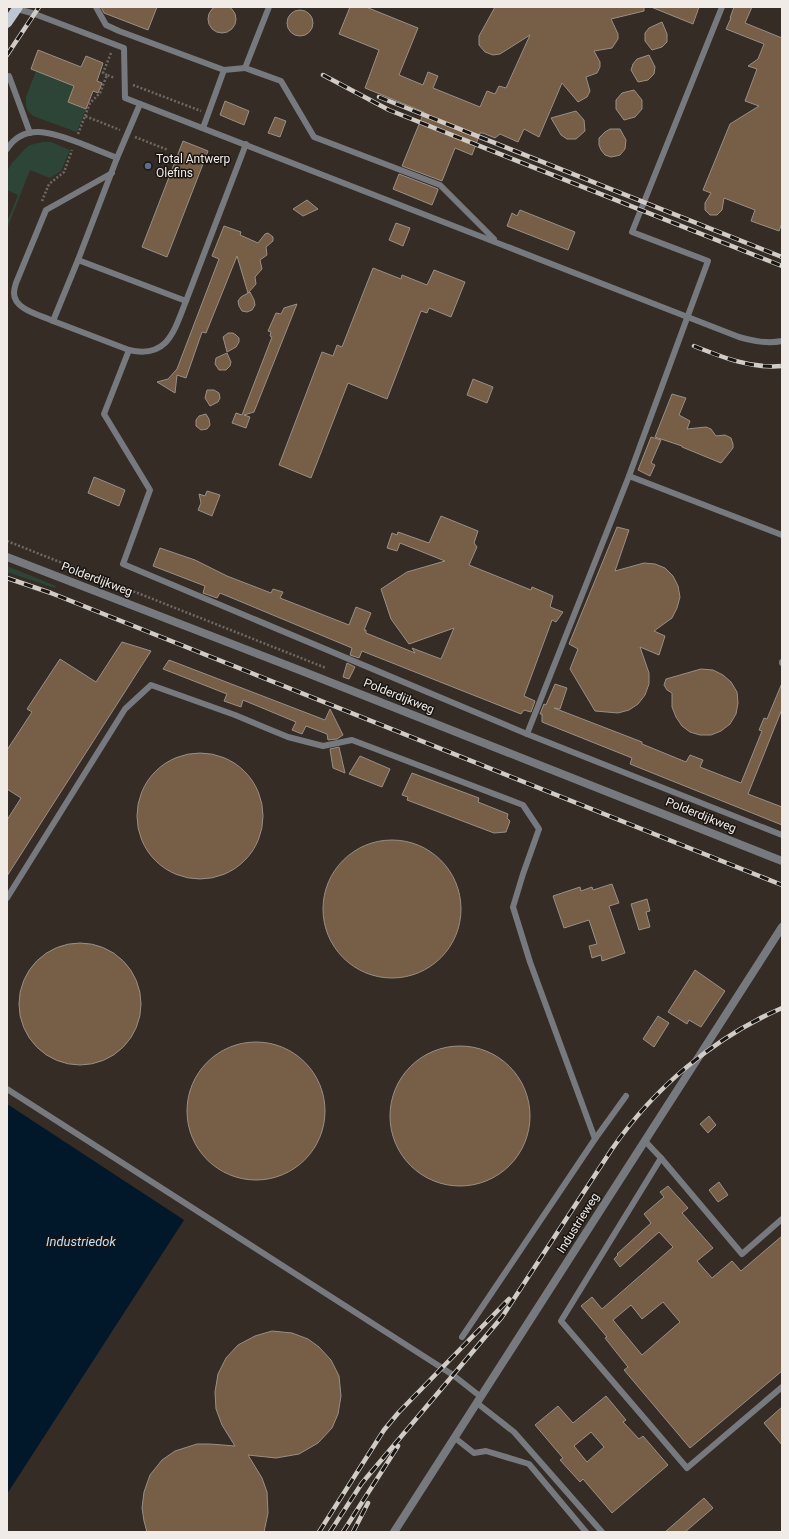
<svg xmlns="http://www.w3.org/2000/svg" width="789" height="1539" viewBox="0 0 789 1539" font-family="Roboto,sans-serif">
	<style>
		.green { fill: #2c4536 }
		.water { fill: #01172a }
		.building { fill: #775e46; stroke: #988f86; fill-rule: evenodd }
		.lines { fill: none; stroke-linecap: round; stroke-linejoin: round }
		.path { stroke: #706963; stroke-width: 2.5; stroke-dasharray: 2 2; stroke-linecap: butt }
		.lane { stroke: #767a7e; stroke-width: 6 }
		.street { stroke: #767a7e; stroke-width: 8 }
		.primary { stroke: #bec7cf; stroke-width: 10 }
		.rail-casing { stroke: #d1cbc6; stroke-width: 4.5 }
		.rail { stroke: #191512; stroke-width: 3; stroke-dasharray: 9; stroke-linecap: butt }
		.service-dot { fill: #5c6f8a; stroke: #191512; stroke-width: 1.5 }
		.labels { text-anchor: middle; stroke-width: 3; stroke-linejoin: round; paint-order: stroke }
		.poi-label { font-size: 12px; fill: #f1ebe7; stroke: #191512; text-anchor: start }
		.street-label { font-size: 12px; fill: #f1ebe7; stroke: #191512 }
		.water-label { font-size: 13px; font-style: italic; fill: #c2dff8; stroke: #191512 }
	</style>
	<rect width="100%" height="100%" fill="#342c25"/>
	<g class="green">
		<polygon points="36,71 74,86 68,102 86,109 77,132 33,116 28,111 26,106 26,97"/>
		<polygon points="43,142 51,142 70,150 61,171 50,178 30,170 7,229 7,222 18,195 7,190 7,171 12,163 25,149 30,145"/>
		<polygon points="7,566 56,586 55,588 7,572"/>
	</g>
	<polygon class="water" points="7,1104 184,1220 7,1494"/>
	<g class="building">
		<circle cx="222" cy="19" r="14"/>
		<polygon points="101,7 157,7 148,30 104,13"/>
		<polygon points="350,7 366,7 418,28 399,75 423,85 428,72 438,76 433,88 480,107 487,91 495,94 499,86 506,88 530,35 500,54 493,55 485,52 479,45 479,36 495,7 644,7 644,11 611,19 618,34 618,39 612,48 594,51 600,62 600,67 597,73 586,77 590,91 587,97 578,102 562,83 539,137 524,129 518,142 500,134 495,138 483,133 480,133 472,155 455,148 442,181 402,166 424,112 365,88 379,50 339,34"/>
		<polygon points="651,7 699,7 693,24"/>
		<polygon points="734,7 752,7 745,23 782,38 782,223 779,231 751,221 755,210 724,198 722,210 717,215 710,215 705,210 705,203 711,193 703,190 730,124 759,106 745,101 757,69 748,66 758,59 764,44 726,29 731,18 730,18"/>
		<circle cx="300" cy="23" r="13"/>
		<polygon points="662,22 667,34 667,42 662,47 652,50 645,41 645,33 649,28"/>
		<polygon points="38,50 81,67 86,56 103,63 97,81 102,83 98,93 93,91 86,109 68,102 74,86 31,69"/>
		<polygon points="649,55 655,67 654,74 648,80 638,82 631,70 633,64 637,59"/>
		<polygon points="634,90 642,100 642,109 635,117 624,120 616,109 616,100 622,93"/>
		<polygon points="225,101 249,111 244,125 220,115"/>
		<polygon points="576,111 584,120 585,131 576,139 567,139 561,135 551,118"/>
		<polygon points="275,117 286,121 280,137 268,133"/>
		<polygon points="610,129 620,129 626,140 625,149 620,155 616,156 611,157 605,155 601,150 599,145 599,138 605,132"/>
		<polygon points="183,141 208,151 167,257 142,247"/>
		<polygon points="399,174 438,189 438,190 432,205 393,189"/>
		<polygon points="307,200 318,209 303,216 293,209"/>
		<polygon points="520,210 575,232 568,250 507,226 512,213 517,216"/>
		<polygon points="396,223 410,228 403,246 389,240"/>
		<polygon points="224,226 241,232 240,235 258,243 265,234 268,233 273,237 273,241 266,247 267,255 260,260 262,269 255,277 256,284 248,293 250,292 254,300 255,305 252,310 247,312 242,311 239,306 238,301 241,297 248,293 237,256 206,333 202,332 186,378 177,375 175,393 157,382 168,379 177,369 219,259 212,256"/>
		<polygon points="373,268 401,279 402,275 427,285 434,270 465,282 451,317 429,308 427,313 421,311 387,399 348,383 311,478 279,465 322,352 333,356 337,345 342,347"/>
		<polygon points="297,304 254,412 244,415 250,417 246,428 232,423 236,413 242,415 272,337 270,336 271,332 268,331 276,313 281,314 284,308"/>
		<polygon points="228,333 233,333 236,335 239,338 239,342 236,347 227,352 223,337"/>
		<polygon points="227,353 231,362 230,366 226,370 219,370 215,364 216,358"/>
		<polygon points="473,379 493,387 487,403 467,395"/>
		<polygon points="207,390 214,390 219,393 220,398 218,402 210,406 205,398"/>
		<polygon points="672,394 686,398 679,415 690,421 687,429 706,427 711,429 716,436 725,435 731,438 733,444 733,448 721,463 682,447 682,446 655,437"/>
		<polygon points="206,414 209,419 210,425 207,429 201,430 196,426 196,420 199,416"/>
		<polygon points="651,437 661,440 651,463 655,465 650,476 638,470"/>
		<polygon points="94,477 125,490 119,506 88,493"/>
		<polygon points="207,491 220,495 212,516 198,510 201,503 199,494 205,496"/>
		<polygon points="441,516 478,531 474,543 477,547 469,565 531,590 532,587 553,596 550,607 563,612 556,622 552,620 524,696 535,701 531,712 524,710 521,714 362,651 359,658 350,655 352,648 220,593 217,598 203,593 205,586 153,566 160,548 195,560 227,576 271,593 273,589 283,592 280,598 349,625 356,607 371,613 364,630 366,630 366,633 415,653 412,648 441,659 454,628 409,644 391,619 381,589 407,572 445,561 400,543 397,551 387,548 392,533 397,535 398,532 429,543"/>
		<polygon points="617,527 629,530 615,571 644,563 655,564 665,568 673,576 678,586 680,597 677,608 672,618 654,631 665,636 659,655 640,647 649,673 649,684 645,695 638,704 629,710 618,713 595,711 570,669 578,649 569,644"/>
		<polygon points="122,642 151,651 7,876 7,820 21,798 7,789 7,750 32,712 27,709 60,659 96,682"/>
		<polygon points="169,660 325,720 330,709 343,735 337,739 328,740 327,734 306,726 302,734 292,730 296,722 243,700 241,707 224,701 227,694 163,669"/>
		<polygon points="347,663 355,667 349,679 343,677"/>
		<polygon points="701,669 713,670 723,675 731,682 737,692 738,703 736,714 730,724 721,731 711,735 700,735 690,732 682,726 676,717 672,707 672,693 667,690 664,685 666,679"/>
		<polygon points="782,683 782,709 748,794 782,807 782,825 630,764 632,758 542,722 542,714 540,714 544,704 546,705 555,684 567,688 560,709 554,708 642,742 642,744 686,762 690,755 703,760 700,767 741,783 762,731 759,730 764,718 767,719"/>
		<polygon points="339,747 345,773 333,768 330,749"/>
		<circle cx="200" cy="816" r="63"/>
		<polygon points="360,756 390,769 382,787 349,774"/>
		<polygon points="412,773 479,798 478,802 508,814 507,818 510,821 506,832 494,833 407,800 408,797 402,795"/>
		<circle cx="392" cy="909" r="69"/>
		<polygon points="612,884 619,903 609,906 625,953 602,961 601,955 592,958 589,946 597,944 589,920 564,928 553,896 580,887 581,891 592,887 593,890"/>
		<polygon points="647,899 650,911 646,912 650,927 639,930 631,904"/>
		<circle cx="80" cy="1004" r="61"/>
		<polygon points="695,970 725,991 701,1027 689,1020 687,1024 668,1012"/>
		<polygon points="658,1016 669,1023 654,1047 643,1039"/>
		<circle cx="256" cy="1111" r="69"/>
		<circle cx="460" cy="1116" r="70"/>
		<polygon points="709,1116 716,1125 708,1133 700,1124"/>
		<polygon points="719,1182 728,1195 718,1202 709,1190"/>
		<path d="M668,1186L688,1208L682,1213L713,1248L697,1261L712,1278L732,1261L741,1271L782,1236V1371L690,1448L624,1370L628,1367L605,1338L607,1337L581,1306L592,1297L602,1309L673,1247L659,1232L620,1267L614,1259L618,1255L617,1254L651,1223L644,1214L664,1197L660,1192ZM663,1302L680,1322L642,1355L613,1320L631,1305L642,1319Z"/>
		<polygon points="272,1331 292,1333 308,1339 319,1347 331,1360 339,1376 341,1396 338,1414 332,1428 318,1443 299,1454 276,1458 248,1455 262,1478 267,1492 268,1513 264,1532 147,1532 144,1521 142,1508 144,1492 150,1475 162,1460 175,1451 197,1444 210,1444 235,1446 222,1425 216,1409 215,1392 218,1374 226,1358 238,1345 255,1336"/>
		<path d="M606,1396L626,1420L623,1422L639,1439L643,1436L668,1465L612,1513L583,1479L580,1482L560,1460L563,1458L535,1425L558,1406L573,1423ZM591,1432L604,1447L587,1462L574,1446Z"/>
		<polygon points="782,1407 782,1445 764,1423"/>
		<polygon points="704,1498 713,1508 685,1532 665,1532"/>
	</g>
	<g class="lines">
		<g class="path">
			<polyline points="107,75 103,73 111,53"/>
			<polyline points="133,85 201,111"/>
			<polyline points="85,116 90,103 100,93 107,75 115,78"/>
			<polyline points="78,134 85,116 120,130"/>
			<polyline points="135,137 168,150"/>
			<polyline points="42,201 49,184 64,172 72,150"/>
			<polyline points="7,541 326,668"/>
		</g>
		<g class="lane">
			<polyline points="96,7 106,25 119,31 224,70 245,68"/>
			<polyline points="269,7 245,68 281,81 314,137 440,185 494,239"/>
			<path d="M17,9L32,13L124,48L125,98L739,337C754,341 767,344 782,341"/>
			<polyline points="9,76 30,133"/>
			<polyline points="203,128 224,70"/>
			<path d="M7,149C25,121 55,134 80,143C92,148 105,153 117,158L140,104"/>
			<polyline points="117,158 78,260 186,301 246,144"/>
			<path d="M78,260L53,321L129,350C168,359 174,331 186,301"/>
			<path d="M53,321C41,315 14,310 14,293C14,290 15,286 16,283L46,210L112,173"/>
			<polyline points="129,350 104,414 150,490 123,564 527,734 782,835"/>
			<polyline points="629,476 782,535"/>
			<polyline points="782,663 782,662"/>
			<polyline points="527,734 629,476 708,261 632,232 722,7"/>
			<polyline points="7,898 125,709 151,685 235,715 288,737 323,746 352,740 523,805 539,829 523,874 513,907 530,962 595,1139 462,1337"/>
			<polyline points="7,1089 453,1375 481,1397"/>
			<polyline points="595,1139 626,1096"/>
			<polyline points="645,1141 661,1158 561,1321 687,1468 782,1387"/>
			<polyline points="661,1158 742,1254 782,1219"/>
			<polyline points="477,1403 514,1432 602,1532"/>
			<polyline points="455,1438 474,1453 486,1451 529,1464 586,1532"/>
		</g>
		<g class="street">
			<polyline points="7,557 307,673 782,861"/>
			<polyline points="394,1532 782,927"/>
		</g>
		<polyline class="primary" points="7,23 18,7"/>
		<defs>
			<g id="rail">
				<polyline points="7,55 39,7"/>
				<polyline points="323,75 389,110 782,266"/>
				<polyline points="379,97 782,257"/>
				<path d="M694,346C722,357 751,369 782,366"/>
				<polyline points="7,578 51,593 782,885"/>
				<polyline points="319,1532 384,1430 399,1412 509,1299"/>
				<path d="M330,1532L362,1483L502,1317L612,1149C654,1088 713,1038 782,1008"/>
				<polyline points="343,1532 398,1446"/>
				<polyline points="353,1532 368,1503"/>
			</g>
		</defs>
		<use href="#rail" class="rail-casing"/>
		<use href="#rail" class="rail"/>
	</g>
	<circle class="service-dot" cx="148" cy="166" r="4"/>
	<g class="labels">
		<g class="poi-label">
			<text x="156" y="163">Total Antwerp<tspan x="156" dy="14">Olefins</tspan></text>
		</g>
		<g class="street-label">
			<text transform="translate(97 579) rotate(21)" y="4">Polderdijkweg</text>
			<text transform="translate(399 696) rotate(22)" y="4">Polderdijkweg</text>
			<text transform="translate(701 815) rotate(22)" y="4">Polderdijkweg</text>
			<text transform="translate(578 1223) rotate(-58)" y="4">Industrieweg</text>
		</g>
		<g class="water-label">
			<text x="81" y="1246">Industriedok</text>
		</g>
	</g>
	<rect width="789" height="1539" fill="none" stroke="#f1ebe7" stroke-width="16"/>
</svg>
